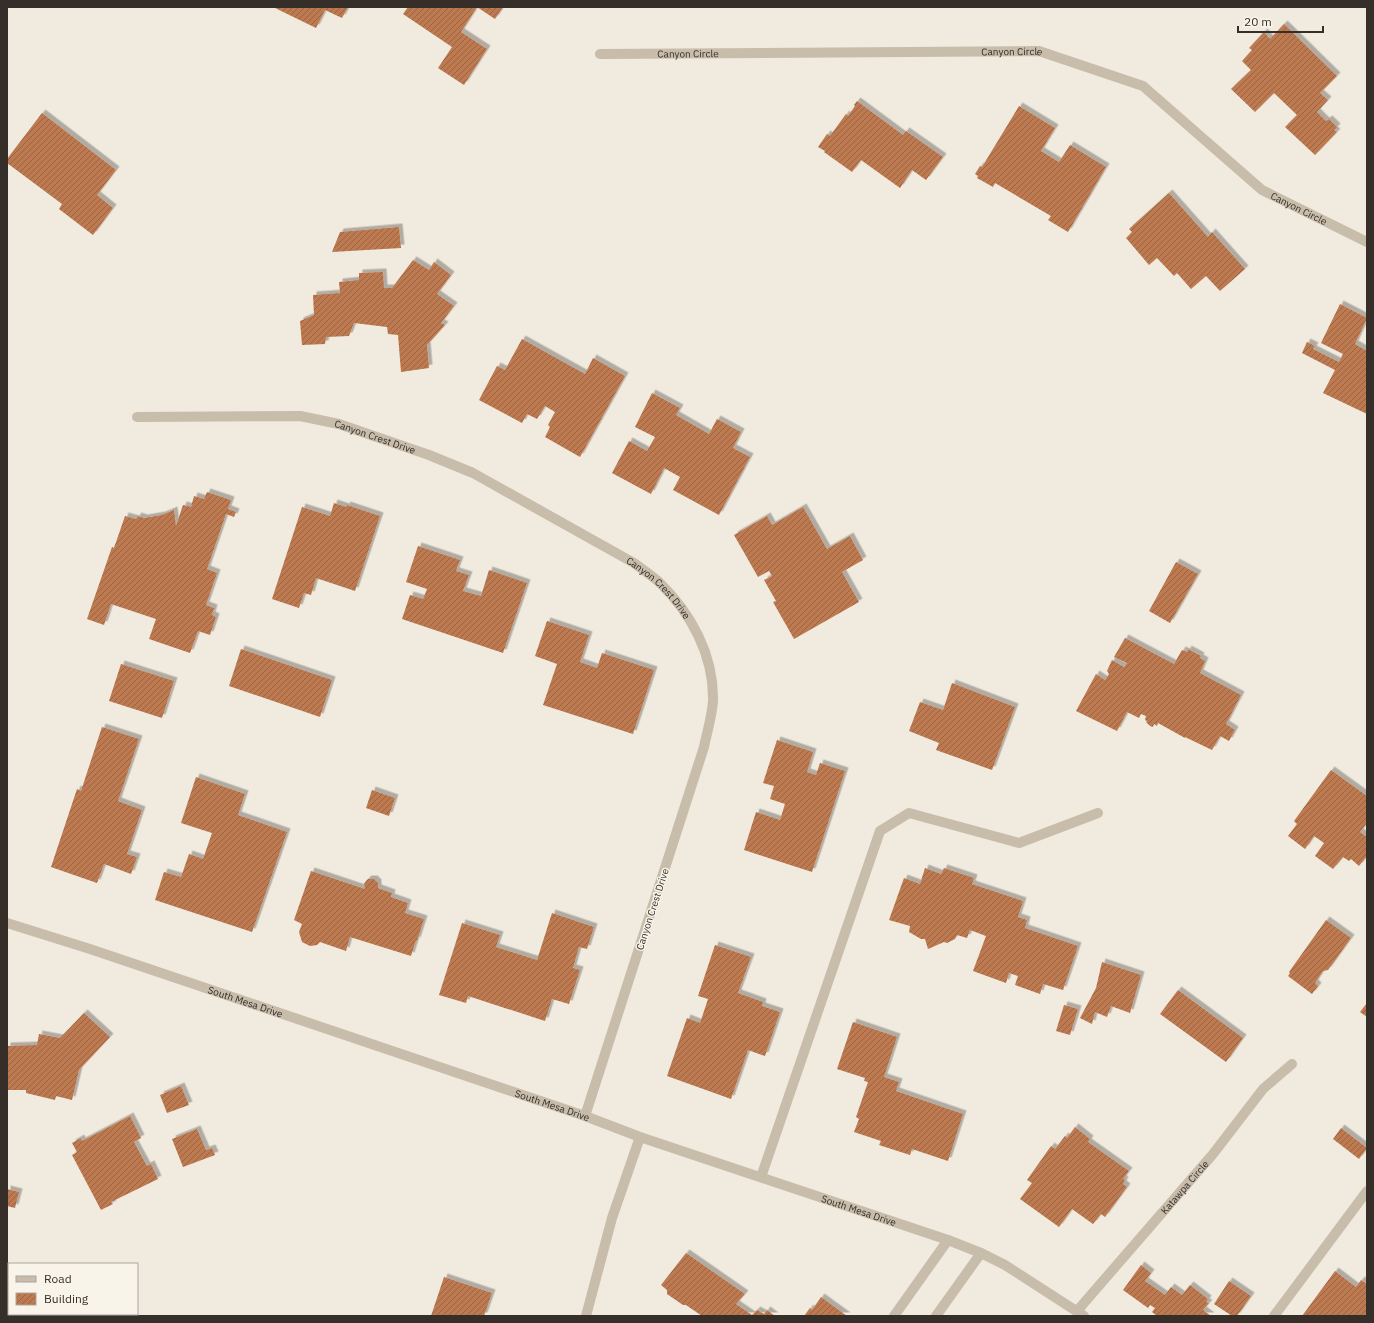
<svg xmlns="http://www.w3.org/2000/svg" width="1374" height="1323" viewBox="0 0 1374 1323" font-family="'IBM Plex Sans',sans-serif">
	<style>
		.building { fill: url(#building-hatch); filter: url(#shadow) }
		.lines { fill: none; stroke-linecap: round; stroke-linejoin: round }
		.service { stroke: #c8bcaa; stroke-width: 10 }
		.minor { stroke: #c8bcaa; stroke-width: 10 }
		.tertiary { stroke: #c8bcaa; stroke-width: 10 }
		.labels { text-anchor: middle; stroke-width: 3; stroke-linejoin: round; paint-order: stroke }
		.street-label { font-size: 10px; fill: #362f29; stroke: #f9f4ea }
	</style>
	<defs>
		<pattern id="building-hatch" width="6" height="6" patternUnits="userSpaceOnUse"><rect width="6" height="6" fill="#bd794f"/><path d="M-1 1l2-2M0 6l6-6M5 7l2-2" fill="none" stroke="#9a6442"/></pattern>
		<filter id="shadow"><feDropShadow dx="3.5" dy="-3.5" stdDeviation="0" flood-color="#0004"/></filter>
	</defs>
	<rect width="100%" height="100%" fill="#f1eade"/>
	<g class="building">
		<polygon points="273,7 348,7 342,18 325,10 316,28"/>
		<polygon points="408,7 503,7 495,19 477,7 461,32 487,49 464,85 438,68 452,47 403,14"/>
		<polygon points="1284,24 1337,76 1320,93 1328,100 1317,112 1326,121 1329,119 1337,127 1334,130 1337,132 1315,155 1285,127 1297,115 1274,93 1255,112 1231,89 1251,70 1242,61 1252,50 1249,48 1264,32 1270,39"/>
		<polygon points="857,101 903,135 906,131 943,157 926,180 912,170 900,188 861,160 852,172 824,152 825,151 818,147 827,134 830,136 846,114 848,116 855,106 854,105"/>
		<polygon points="1019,106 1055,128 1041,151 1059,162 1070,145 1106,167 1068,232 1048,220 1051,216 995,183 993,187 977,178 978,176 975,174 980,166 982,167"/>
		<polygon points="42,113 116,170 97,195 113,208 93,235 59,209 62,204 7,163 7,159"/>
		<polygon points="1169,193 1208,237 1212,232 1245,269 1220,291 1206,276 1191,289 1177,273 1174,276 1157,258 1149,265 1126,238 1132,232 1129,229"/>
		<polygon points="399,227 401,248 332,252 340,232"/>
		<polygon points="413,260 429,270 434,262 451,275 437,294 454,306 441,323 445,325 427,345 429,368 401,372 398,335 388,334 387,327 354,323 349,336 326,337 325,344 302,345 300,321 314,315 313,295 340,293 339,282 359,280 359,273 383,272 384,288 392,288"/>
		<polygon points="1340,304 1367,318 1355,344 1367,351 1367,414 1323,393 1335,370 1302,353 1307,342 1315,346 1313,349 1339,362 1343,354 1321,343"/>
		<polygon points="522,339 585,374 593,358 625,376 580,457 545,437 550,427 548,425 555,412 545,406 537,419 527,414 522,423 479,400 497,366 505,370"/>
		<polygon points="652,393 680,408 676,415 709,434 717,419 741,432 733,448 750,457 719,515 673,490 680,477 664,468 651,494 612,473 629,441 647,451 655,437 635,427"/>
		<polygon points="207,492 231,500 228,509 236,512 234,517 226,514 207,569 217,573 206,605 214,608 212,615 216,617 210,635 198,631 190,653 149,639 156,619 111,604 104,625 87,619 112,547 114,548 125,516 136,519 138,516 144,518 162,515 174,510 176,526 183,505 191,507 194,496 204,499"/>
		<polygon points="334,503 346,507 347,505 380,516 355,591 316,578 311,595 304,593 299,608 272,599 302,507 330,516"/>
		<polygon points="803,507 827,549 850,536 863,560 842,572 859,602 794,639 773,602 776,601 764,580 772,576 769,571 758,577 734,535 767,516 772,525"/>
		<polygon points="418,546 460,560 456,571 469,575 463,591 481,596 489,570 527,583 503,653 402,619 410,595 423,599 427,589 406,582"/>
		<polygon points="1176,562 1198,574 1170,623 1149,611"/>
		<polygon points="547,621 589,635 580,662 597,668 602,653 654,670 633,734 543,705 557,664 535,656"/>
		<polygon points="1125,638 1174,664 1182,650 1187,652 1188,649 1201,656 1200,658 1205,661 1200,673 1241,695 1226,724 1235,730 1229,741 1220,736 1212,750 1185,737 1185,738 1158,723 1157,726 1154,724 1153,727 1150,726 1146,722 1147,721 1145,720 1146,716 1141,714 1139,718 1127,712 1117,731 1076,711 1096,674 1105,680 1109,674 1107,671 1112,660 1124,667 1127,663 1114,657"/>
		<polygon points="241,649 332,680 320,717 229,686"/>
		<polygon points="121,664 174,681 162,718 109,701"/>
		<polygon points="952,683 1015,707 992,770 936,750 939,743 909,731 920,702 943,710"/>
		<polygon points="102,727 139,739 118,801 142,810 127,854 137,857 131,874 104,864 97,883 51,867 77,789 81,791"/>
		<polygon points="777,740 813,752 807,772 816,775 820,763 845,771 812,872 744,850 756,812 780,820 785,804 770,799 774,786 763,783"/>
		<polygon points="1331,770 1367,796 1367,823 1360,832 1367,837 1367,856 1359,866 1351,859 1349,861 1343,857 1333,869 1315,856 1324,843 1314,836 1305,849 1288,836 1297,824 1294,821"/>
		<polygon points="196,777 245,794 238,815 287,832 252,932 155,900 164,872 181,877 189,854 203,859 212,833 181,823"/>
		<polygon points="372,790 395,798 389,816 366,808"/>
		<polygon points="925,868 941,874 944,868 974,878 972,884 1023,901 1018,917 1027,920 1025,928 1078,946 1063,990 1043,984 1040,994 1015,985 1018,976 1009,973 1006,983 973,971 986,936 970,930 967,938 957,935 955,939 947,943 944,942 928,949 925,939 921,939 909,932 910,926 889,920 904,878 920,884"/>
		<polygon points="311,871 365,889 364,884 366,881 368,879 374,879 378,883 378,888 392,893 391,897 408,903 405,913 424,919 417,941 416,940 411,956 350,937 346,951 320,942 317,945 310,946 302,942 299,932 302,924 294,920"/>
		<polygon points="552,913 594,927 587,949 579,947 573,968 580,970 569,1004 552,999 545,1021 468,996 466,1003 439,995 462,923 500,935 496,947 537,960"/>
		<polygon points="1326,920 1351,938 1328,970 1323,971 1315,983 1318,986 1312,994 1288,976 1290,973 1289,972"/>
		<polygon points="715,945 751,957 738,993 763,1002 762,1006 780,1012 765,1056 748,1050 731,1099 667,1076 687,1018 700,1023 708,999 698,996"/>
		<polygon points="1102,962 1141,975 1130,1013 1111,1006 1107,1017 1095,1012 1092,1024 1080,1018 1096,988"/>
		<polygon points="1178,990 1243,1038 1226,1062 1160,1014"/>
		<polygon points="1367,1003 1367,1017 1360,1012"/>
		<polygon points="1064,1005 1078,1009 1070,1035 1056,1031"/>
		<polygon points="84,1013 110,1037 79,1070 72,1100 56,1096 55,1100 26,1093 26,1090 7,1090 7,1046 37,1045 39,1034 60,1038"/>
		<polygon points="853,1022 897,1037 884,1077 899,1082 896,1091 963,1114 948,1161 912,1149 910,1155 879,1145 881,1141 854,1132 859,1119 856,1117 868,1082 864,1081 865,1078 837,1069"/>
		<polygon points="181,1086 189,1105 167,1113 160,1095"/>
		<polygon points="130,1116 141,1138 134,1142 147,1166 151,1164 158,1179 111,1202 113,1204 101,1210 72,1155 77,1152 72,1143 81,1138 82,1141"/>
		<polygon points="1075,1127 1090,1139 1088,1142 1129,1171 1123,1179 1125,1180 1123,1184 1127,1187 1105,1217 1101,1214 1093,1224 1072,1209 1059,1227 1020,1199 1032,1183 1027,1180 1051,1146 1055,1149 1065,1136 1067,1138"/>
		<polygon points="1341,1128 1367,1148 1359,1159 1333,1139"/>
		<polygon points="197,1129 206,1150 212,1148 215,1155 183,1167 172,1139"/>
		<polygon points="7,1189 19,1192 15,1208 7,1206"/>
		<polygon points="686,1253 745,1294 736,1304 752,1315 757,1310 764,1314 767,1310 775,1316 702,1316 686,1305 683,1305 667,1294 667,1290 661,1285"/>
		<polygon points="1141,1265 1151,1273 1145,1281 1165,1295 1171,1287 1182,1295 1190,1285 1208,1299 1206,1302 1209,1303 1203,1310 1211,1316 1157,1316 1152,1312 1155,1308 1150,1305 1148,1308 1123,1290"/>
		<polygon points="1335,1271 1356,1287 1361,1280 1367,1284 1367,1316 1302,1316"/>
		<polygon points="444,1277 492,1293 484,1316 431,1316"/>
		<polygon points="1229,1281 1251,1296 1237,1316 1232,1316 1214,1304"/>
		<polygon points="821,1297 847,1316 804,1316 810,1308 812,1310"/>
	</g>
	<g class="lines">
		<g class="service">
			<polyline points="761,1177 880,831 909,813 1019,843 1098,813"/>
			<polyline points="586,1316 612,1218 640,1137"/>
			<polyline points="894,1316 948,1240"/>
			<polyline points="936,1316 981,1253"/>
		</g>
		<g class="minor">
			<path id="s1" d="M600,54L1039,51L1143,86L1262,190L1367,242"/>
			<path id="s2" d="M137,417L300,416L339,424L429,455L473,473L634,563C642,569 651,575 659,582C691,613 714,655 713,701C712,716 707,732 704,747L585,1116"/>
			<path id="s3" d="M1077,1311L1213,1154L1263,1089L1292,1064"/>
			<polyline points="1274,1316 1367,1191"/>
		</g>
		<path class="tertiary" id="s4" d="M7,923L90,949L585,1116L640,1137L948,1240L981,1253L1005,1265L1084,1316"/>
	</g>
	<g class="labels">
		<g class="street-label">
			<text dy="4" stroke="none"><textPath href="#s1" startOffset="412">Canyon Circle</textPath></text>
			<text dy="4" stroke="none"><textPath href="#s1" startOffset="88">Canyon Circle</textPath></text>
			<text dy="4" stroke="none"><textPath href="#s1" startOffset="748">Canyon Circle</textPath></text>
			<text dy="4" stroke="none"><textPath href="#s2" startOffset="241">Canyon Crest Drive</textPath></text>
			<text dy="4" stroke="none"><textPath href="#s2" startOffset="565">Canyon Crest Drive</textPath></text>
			<text transform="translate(652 909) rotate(-72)" y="4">Canyon Crest Drive</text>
			<text dy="4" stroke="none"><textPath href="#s4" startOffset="251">South Mesa Drive</textPath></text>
			<text dy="4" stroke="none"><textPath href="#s4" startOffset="575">South Mesa Drive</textPath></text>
			<text dy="4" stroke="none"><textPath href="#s3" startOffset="164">Katawpa Circle</textPath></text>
			<text dy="4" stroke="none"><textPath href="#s4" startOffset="899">South Mesa Drive</textPath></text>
		</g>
	</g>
	<rect width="1374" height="1323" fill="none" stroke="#362f29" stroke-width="16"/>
	<rect x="8" y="1263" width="130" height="52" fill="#f9f4ea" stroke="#aba59d"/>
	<rect x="16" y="1276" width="20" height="6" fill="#c8bcaa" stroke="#aba59d"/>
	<text x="44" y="1283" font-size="12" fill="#362f29">Road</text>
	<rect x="16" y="1293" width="20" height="12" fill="url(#building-hatch)" stroke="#aba59d"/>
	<text x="44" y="1303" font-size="12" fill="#362f29">Building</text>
	<path d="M1238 26v6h85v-6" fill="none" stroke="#362f29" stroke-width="2"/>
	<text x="1244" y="26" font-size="12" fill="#362f29" stroke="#f9f4ea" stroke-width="3" paint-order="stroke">20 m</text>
</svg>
